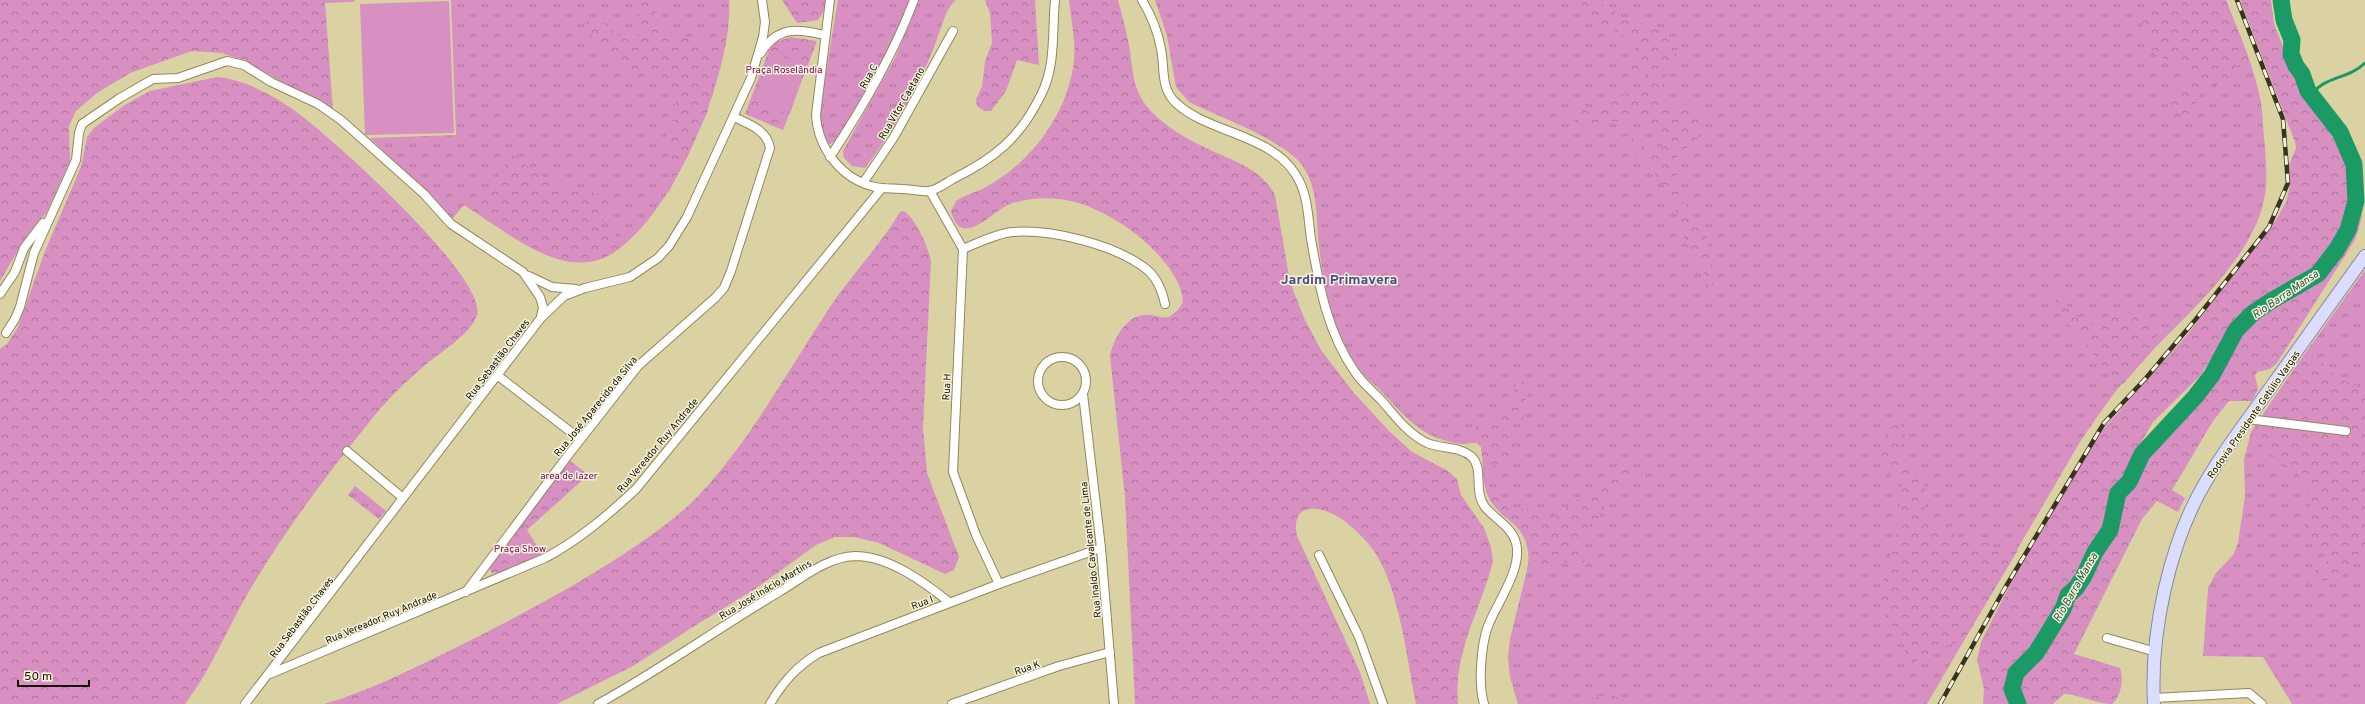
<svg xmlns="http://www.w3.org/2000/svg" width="2365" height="704" viewBox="0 0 2365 704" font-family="Overpass,sans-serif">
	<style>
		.grass { fill: url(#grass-tufts) }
		.forest { fill: url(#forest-crowns) }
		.pitch { fill: #d790c1 }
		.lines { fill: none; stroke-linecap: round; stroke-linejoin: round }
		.stream { stroke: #1c9a65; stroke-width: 3 }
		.river { stroke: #1c9a65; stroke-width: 17 }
		.street-casing { stroke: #90885c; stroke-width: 10 }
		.primary-casing { stroke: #8588a4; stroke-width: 14 }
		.street { stroke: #fff; stroke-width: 8 }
		.primary { stroke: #daddfd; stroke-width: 12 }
		.rail-casing { stroke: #37341e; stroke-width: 4.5 }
		.rail { stroke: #f6f2db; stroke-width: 3; stroke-dasharray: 9; stroke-linecap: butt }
		.labels { text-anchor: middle; stroke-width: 3; stroke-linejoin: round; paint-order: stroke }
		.park-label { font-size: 10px; fill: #760860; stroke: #f6f2db }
		.street-label { font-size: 10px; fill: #161303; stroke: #f6f2db }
		.water-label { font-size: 11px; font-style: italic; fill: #28563e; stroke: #f6f2db }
		.district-label { font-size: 14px; font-weight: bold; fill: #474a88; stroke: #f6f2db }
	</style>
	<defs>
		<pattern id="grass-tufts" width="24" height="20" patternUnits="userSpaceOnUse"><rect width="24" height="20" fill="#d790c1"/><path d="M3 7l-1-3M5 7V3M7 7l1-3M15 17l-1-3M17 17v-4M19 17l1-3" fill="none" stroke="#ad749b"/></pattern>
		<pattern id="forest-crowns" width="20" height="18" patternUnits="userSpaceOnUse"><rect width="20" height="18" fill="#d790c1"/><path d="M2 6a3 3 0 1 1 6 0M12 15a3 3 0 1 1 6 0" fill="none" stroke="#ad749b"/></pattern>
	</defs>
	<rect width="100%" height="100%" fill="#dad2a3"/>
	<g class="grass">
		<path d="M451,0H729C734,70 672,224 606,257C598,261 586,262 577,262C546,264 491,222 464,205L452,219L370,138L456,135Z"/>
		<path d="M838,0H909C902,23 849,141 829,144L825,141L819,115Z"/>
		<path d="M919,0H956C946,6 938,38 933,50C916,91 892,133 865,168L852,166L844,158L843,151L895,58Z"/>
		<path d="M1155,0H2226C2239,33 2255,68 2261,103C2263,117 2263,132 2265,146C2266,163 2268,182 2264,200C2251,264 2175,324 2133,371C2113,393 2097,417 2080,442L1927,704H1518L1510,677L1508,657L1510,639L1529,562C1527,516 1499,525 1487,493C1481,480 1484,461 1481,447L1477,443C1472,442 1467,444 1462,444C1423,439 1408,420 1383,393C1377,386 1369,381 1363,374C1334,337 1325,293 1319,247C1316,219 1319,189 1302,165C1282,139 1219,117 1189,102L1176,87L1167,36Z"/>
		<polygon points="2365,270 2365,704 2292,704 2263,657 2203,656 2208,588 2216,573 2233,555 2238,543 2245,496 2244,460 2251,432 2291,373"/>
		<polygon points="355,486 386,511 379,519 348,495"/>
	</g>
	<g class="forest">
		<polygon points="0,0 355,0 353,2 325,3 333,110 242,60 222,53 192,51 130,73 97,93 76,111 69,126 70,161 47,212 26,237 0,281"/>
		<path d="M639,0H660L657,12L648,20C662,29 696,44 713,41C718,40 723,34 728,30L707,113L668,194L671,159L666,136L673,124L672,112L681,90L660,85L645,72L625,69L617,65L605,54L585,27L588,19C606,18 617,39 634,42L639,35Z"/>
		<polygon points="782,0 826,0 824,11 818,20 797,23"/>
		<polygon points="985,0 1035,0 1039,65 1017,60 1006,91 991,111 984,111 977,106 976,99 982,87 985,61 992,43 990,13"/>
		<path d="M1069,0H1118C1122,15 1126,30 1129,45C1132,62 1132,82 1141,98C1154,120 1183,137 1206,148C1232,161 1260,167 1275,195L1290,282L1304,318L1321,350L1354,393L1389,431L1412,452L1448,471L1457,479L1461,495L1484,528L1491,547L1493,561C1481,610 1453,652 1458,704H1416C1407,659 1400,593 1376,554C1369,543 1357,531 1347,523C1328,507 1289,497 1297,536L1360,672L1370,704H1135L1125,497L1110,356C1113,340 1126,316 1144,315C1153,314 1161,319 1169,317C1174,313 1179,310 1182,304C1184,297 1180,287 1177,281C1158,243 1100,202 1058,199C1044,197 1024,199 1010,204C992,211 961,251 951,211L956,201C965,195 977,192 986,187C1032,162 1068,113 1074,61C1076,42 1071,19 1069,0Z"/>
		<path d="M1575,0H1596L1622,17L1655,27L1675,41L1678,48L1656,100C1670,112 1694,95 1705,117L1696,143L1679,153L1676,159V176L1683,202L1703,228L1706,235L1710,252L1713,281L1711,291L1698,261L1684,239L1675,206L1668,191L1651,169L1629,150L1623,141L1624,136C1639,135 1643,155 1658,154L1664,142C1660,127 1637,107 1624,121H1610L1584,129L1575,126L1573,116L1576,110H1596L1609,98L1644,90L1652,85L1642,71L1628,69L1629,66L1638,60C1638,37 1613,32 1598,21C1589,16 1583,7 1575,0Z"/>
		<path d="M2160,0H2226L2250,64L2239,65L2226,85H2214L2206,92L2200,94L2195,105L2202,110L2191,118L2171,111C2158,95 2188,88 2189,75L2177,63L2156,55L2151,51L2142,23L2144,18Z"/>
		<polygon points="2240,0 2271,0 2274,24 2288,59 2350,168 2352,177 2351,190 2340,231 2328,255 2316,269 2274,291 2245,312 2233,325 2200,376 2153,422 2114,490 2110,522 2094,545 2077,582 2062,597 2060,606 2051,616 2032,648 2013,671 2007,683 2007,695 2015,704 1983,704 1984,689 1977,660 1981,642 2018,569 2094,442 2105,427 2188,334 2276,220 2286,202 2290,186 2289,165 2296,148 2295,142"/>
		<polygon points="790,37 817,41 783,130 745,114 769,50 776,42"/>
		<path d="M217,77C243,79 270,94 291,108C325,131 488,277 477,315C471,335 437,354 422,368C404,383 385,402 371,420C328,473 286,529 251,588C228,626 212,669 185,704H0V349L7,344L18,327L45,251L81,167L87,137L94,128L123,106L150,91Z"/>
		<path d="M514,155C532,172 556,185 580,191C587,192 595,192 601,195C606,198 609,202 610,208L598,228C612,230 618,233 619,248C572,289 509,233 469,208Z"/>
		<path d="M2360,171C2364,200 2365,213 2355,240L2277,363L2270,369L2257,372L2255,376L2258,389L2252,401H2229L2213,421L2172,490L2185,498L2178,512L2157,501L2142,519L2074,654L2120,668C2124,680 2121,696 2112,704C2097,704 2082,696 2067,694H2064L2053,704H2023L2017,687L2027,667L2041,657L2085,580L2117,520L2120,497L2134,483L2161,441L2216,380L2239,334L2266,312L2325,274L2342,252L2356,224L2360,198Z"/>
		<path d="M903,211C915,216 929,249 931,261L923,427L927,473L959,557L954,570L945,574L879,543L854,537H835L816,545L755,589L696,625L633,666L557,704H324C370,691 414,668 457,647C519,616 580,584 637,545C659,530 680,515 698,496C751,440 788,370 830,307C852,274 880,246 900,212Z"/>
		<path d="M2056,286C2061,298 2080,329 2096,324C2106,320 2113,309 2124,312C2131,313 2144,320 2148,325C2153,331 2153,336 2160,342L2123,384L2106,370L2063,317L2053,293Z"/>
		<path d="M2306,352C2320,359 2322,363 2333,373C2342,381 2354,385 2365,389V556L2353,562L2342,576C2336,578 2312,584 2307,583L2311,574L2329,560L2326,555L2317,552L2311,534L2304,525L2303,521L2310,511C2309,476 2300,476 2275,457C2266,451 2258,441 2251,432Z"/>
		<polygon points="1521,380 1530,386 1531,389 1525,399 1526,411 1522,422 1512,425 1509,431 1515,447 1500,464 1484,469 1481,447 1477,443 1472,443 1478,420 1480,418 1485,427 1487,426 1490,417 1504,407 1513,395 1516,383"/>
		<path d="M1899,423L1906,432C1905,439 1899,446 1900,453C1902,468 1923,475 1926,491C1928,499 1921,518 1925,524C1930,532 1940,529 1948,527L1958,538C1973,531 1983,545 1999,548C2005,549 2012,549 2018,550L1964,640C1958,640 1925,655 1919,658C1916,660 1916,664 1914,666L1911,667L1905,661L1904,645L1880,605L1878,595L1888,568L1891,548L1897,533L1902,491V485L1883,467C1878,453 1884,429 1899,423Z"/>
		<polygon points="567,458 588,475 527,530 542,554 503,572 492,573 488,567"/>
		<path d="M1620,466L1628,470L1644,471L1639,476L1627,479L1613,492L1599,517L1586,529L1575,543V551L1583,556L1585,561C1574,571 1566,559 1555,558L1543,567L1527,569C1538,522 1496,523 1486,491L1493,492L1504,503L1519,509L1534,508L1540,512L1545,522L1552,523L1563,510L1587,494L1597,484Z"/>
		<polygon points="1609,695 1648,704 1580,704 1590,698"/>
	</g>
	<g class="pitch">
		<polygon points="449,1 454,133 365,135 360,4"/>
		<polygon points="773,54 806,65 790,114 757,103"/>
	</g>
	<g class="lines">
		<path class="stream" d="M2311,95C2326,75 2347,80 2365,63"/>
		<polyline class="river" points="2018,704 2012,689 2016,673 2036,653 2063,609 2068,595 2076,588 2084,576 2095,552 2110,530 2118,493 2129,482 2142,454 2195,397 2212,375 2236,330 2253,313 2271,301 2318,274 2337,249 2348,230 2356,201 2354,164 2340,132 2308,91 2302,74 2296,66 2291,54 2292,40 2284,20 2281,0"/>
		<defs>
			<g id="street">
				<path d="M830,0L816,115C818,148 841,179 875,187C884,189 893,188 902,189C910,189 920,192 929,191C937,190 946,183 953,179C995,158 1020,138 1041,95C1056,66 1052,32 1055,0"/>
				<path d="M1142,0C1151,15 1158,32 1161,49C1165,68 1160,88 1176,103C1208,133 1271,134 1296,175C1308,194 1308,217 1311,239C1319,285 1327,332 1355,372C1362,383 1373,391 1382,401C1395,416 1408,434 1427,443C1441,449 1460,446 1472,457C1484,469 1473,491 1485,507C1495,519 1512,527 1516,543C1523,568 1497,603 1488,626C1481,645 1478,684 1484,704"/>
				<path d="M761,53C778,25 798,29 825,35"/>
				<path d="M830,157C863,107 893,56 914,0"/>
				<polyline points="863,183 894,137 953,31"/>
				<polyline points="930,191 963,249 953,472 976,535 999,584"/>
				<path d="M963,249C978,243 995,234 1012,232C1051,229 1113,244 1145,268C1157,277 1162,290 1165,304"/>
				<polyline points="529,276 552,287 576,289"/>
				<polyline points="0,294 15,272 24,248 43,223"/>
				<polyline points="6,333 15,319 20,307 34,253 76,160 79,133 82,124 120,98 153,79 178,78 227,61 244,65 271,82 318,104 341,120 424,194 451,224 523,272 540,297 543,307 541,317"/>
				<circle cx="1062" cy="381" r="24"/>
				<polyline points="497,375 580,439"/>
				<polyline points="1083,394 1101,548 1114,704"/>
				<polyline points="2248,419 2346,431"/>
				<polyline points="347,451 403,498"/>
				<polyline points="1319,555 1359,637 1383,704"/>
				<path d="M466,592L566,458L638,366L715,298L724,288L731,271L770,148C767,130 749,124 734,117"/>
				<polyline points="2107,638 2156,652"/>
				<path d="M270,674L545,558C579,540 608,515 636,489L882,188"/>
				<polyline points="2154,698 2249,693 2262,704"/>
				<polyline points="245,704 541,318 564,296 585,288 630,277 658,258 669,246 687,217 751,78 763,37 765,22 762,0"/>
				<path d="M598,704C660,670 718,628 779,592C802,578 827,557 855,556C889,556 924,582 949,602"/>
				<path d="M770,704C783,682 797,666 819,653L999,584L1101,548"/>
				<polyline points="952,704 1059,666 1110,652"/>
			</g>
			<path id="primary" d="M2154,704C2150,634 2169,544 2205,483C2222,453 2243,426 2263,398C2297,351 2331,303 2365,256"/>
		</defs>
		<use href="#street" class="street-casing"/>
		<use href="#primary" class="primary-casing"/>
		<use href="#street" class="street"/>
		<use href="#primary" class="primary"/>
		<defs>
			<polyline id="rail" points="1940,704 2005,588 2104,423 2146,378 2196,319 2269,227 2288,183 2283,119 2237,0"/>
		</defs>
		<use href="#rail" class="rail-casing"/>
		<use href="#rail" class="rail"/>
	</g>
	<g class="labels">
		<g class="park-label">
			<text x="784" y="73">Praça Roselândia</text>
			<text x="569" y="479">area de lazer</text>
			<text x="520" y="552">Praça Show</text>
		</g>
		<g class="street-label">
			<text transform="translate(868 76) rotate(-61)" y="4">Rua C</text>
			<text transform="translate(901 103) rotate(-60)" y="4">Rua Vitor Caetano</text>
			<text transform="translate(497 359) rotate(-53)" y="4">Rua Sebastião Chaves</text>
			<text transform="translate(946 387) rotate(-87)" y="4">Rua H</text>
			<text transform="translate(595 406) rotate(-51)" y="4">Rua José Aparecido da Silva</text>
			<text transform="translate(2253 414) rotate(-55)" y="4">Rodovia Presidente Getúlio Vargas</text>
			<text transform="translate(657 445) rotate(-50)" y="4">Rua Vereador Ruy Andrade</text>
			<text transform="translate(1090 550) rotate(-96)" y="4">Rua Inaldo Cavalcante de Lima</text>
			<text transform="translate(765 589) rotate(-31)" y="4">Rua José Inácio Martins</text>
			<text transform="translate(922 602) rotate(-21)" y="4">Rua I</text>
			<text transform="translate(301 617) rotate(-53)" y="4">Rua Sebastião Chaves</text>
			<text transform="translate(381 617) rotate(-23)" y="4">Rua Vereador Ruy Andrade</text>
			<text transform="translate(1027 667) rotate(-19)" y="4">Rua K</text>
		</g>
		<g class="water-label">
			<text transform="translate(2285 294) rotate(-34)" y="4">Rio Barra Mansa</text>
			<text transform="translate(2075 587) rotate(-60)" y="4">Rio Barra Mansa</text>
		</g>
		<g class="district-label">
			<text x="1339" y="284">Jardim Primavera</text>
		</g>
	</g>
	<path d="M18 680v6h71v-6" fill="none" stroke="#161303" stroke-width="2"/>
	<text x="24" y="680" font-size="12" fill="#161303" stroke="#f6f2db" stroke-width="3" paint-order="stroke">50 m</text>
</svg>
